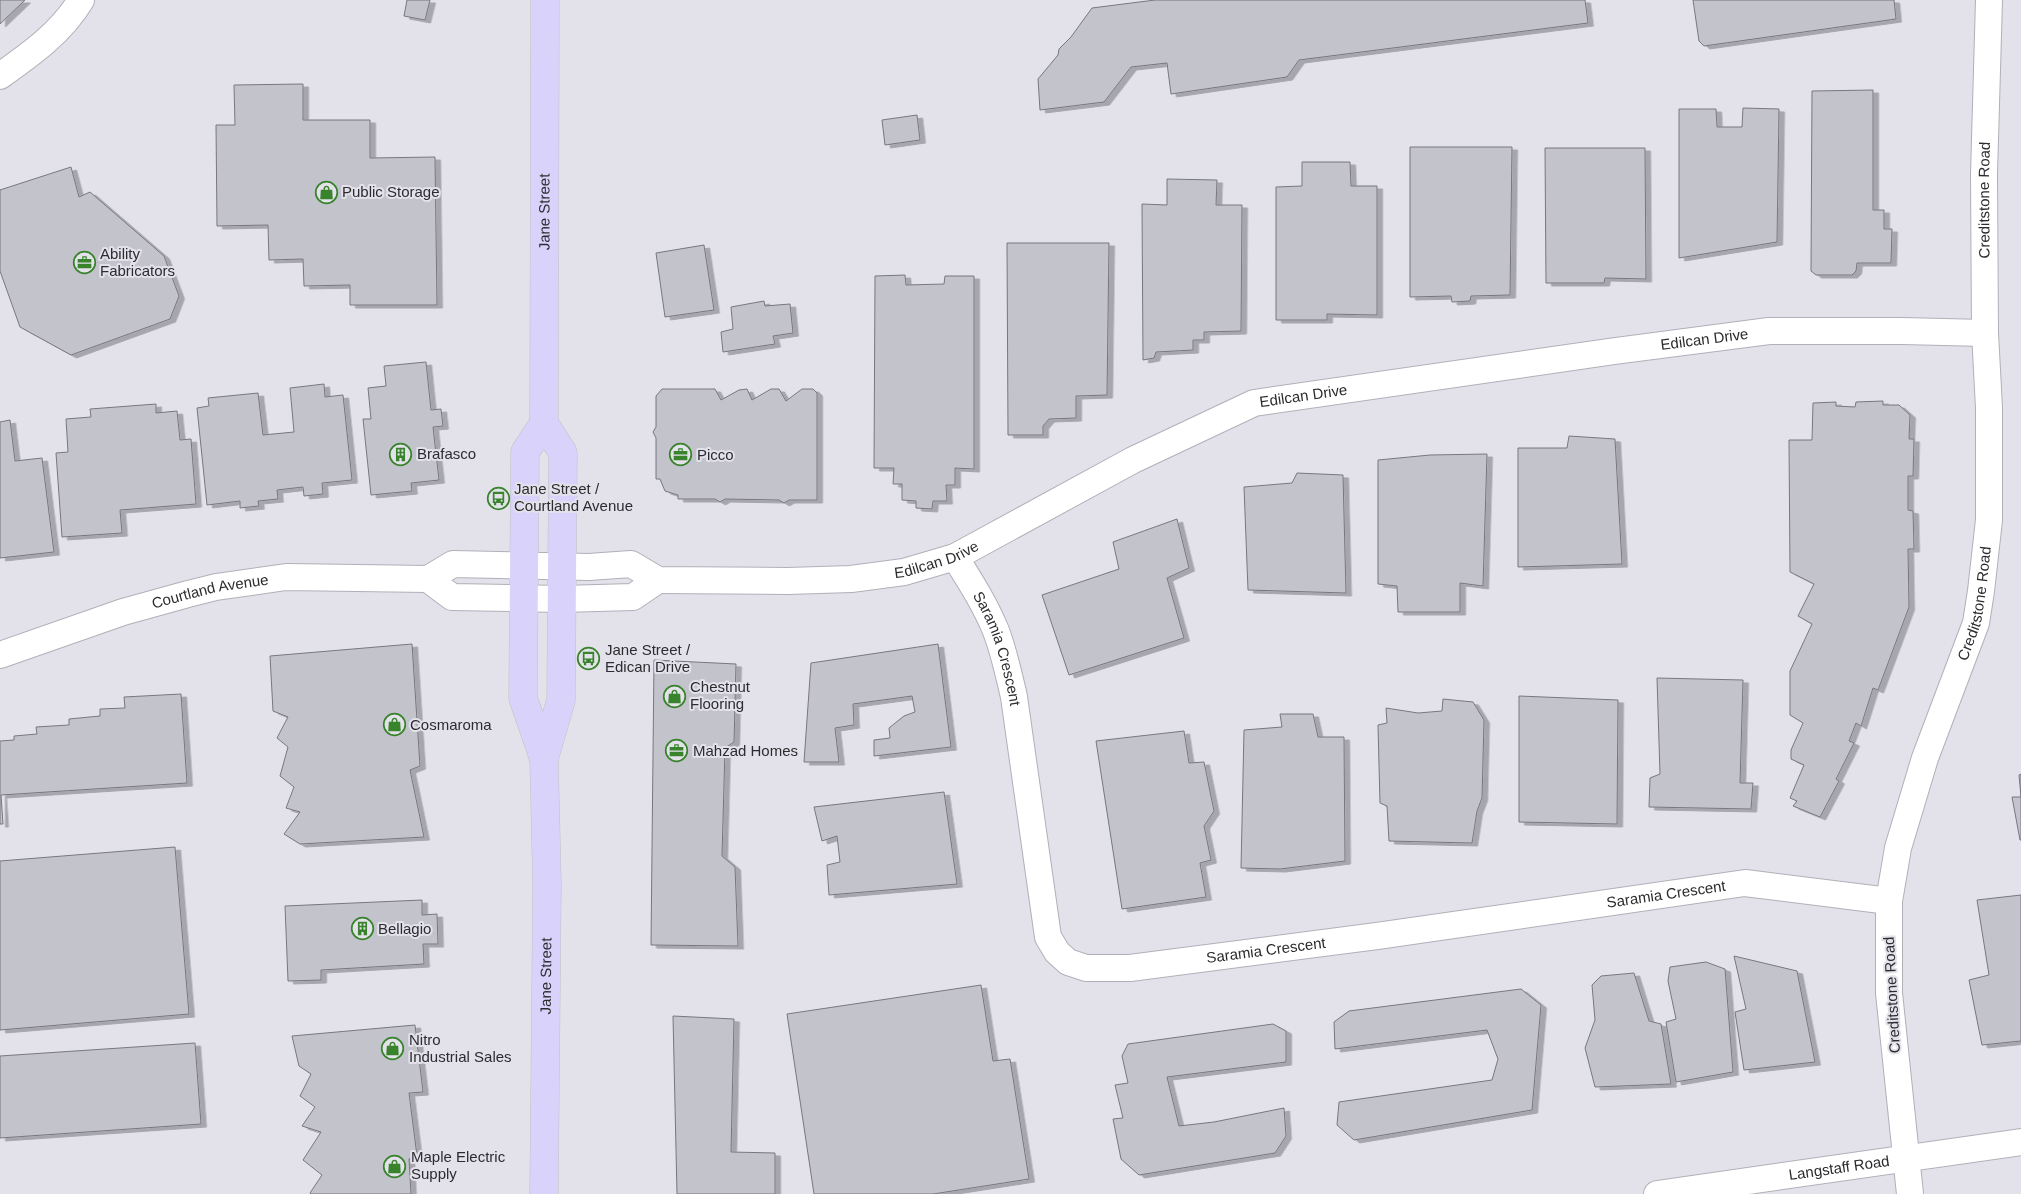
<svg xmlns="http://www.w3.org/2000/svg" width="2021" height="1194" viewBox="0 0 2021 1194" font-family="Arial,sans-serif">
	<style>
		.building { fill: #c3c3cc; stroke: #787780; filter: url(#shadow) }
		.lines { fill: none; stroke-linecap: round; stroke-linejoin: round }
		.minor-casing { stroke: #b1b0b9; stroke-width: 28 }
		.major-casing { stroke: #c0c0c1; stroke-width: 29 }
		.minor { stroke: #fff; stroke-width: 26 }
		.major { stroke: #d9d3fb; stroke-width: 28 }
		.labels { text-anchor: middle; stroke-width: 4; stroke-linejoin: round; paint-order: stroke }
		.poi-label { font-size: 15px; fill: #2c2c2f; stroke: #e3e2eb; text-anchor: start }
		.street-label { font-size: 15px; fill: #2c2c2f; stroke: #e3e2eb }
	</style>
	<defs>
		<filter id="shadow"><feDropShadow dx="5.5" dy="3" stdDeviation="0" flood-color="#0004"/></filter>
	</defs>
	<rect width="100%" height="100%" fill="#e3e2eb"/>
	<g class="building">
		<polygon points="0,0 25,0 0,24"/>
		<polygon points="407,0 430,0 425,20 404,16"/>
		<polygon points="1155,0 1585,0 1588,23 1299,60 1287,77 1171,94 1167,63 1131,67 1104,102 1040,110 1038,79 1058,55 1059,49 1071,37 1092,8"/>
		<polygon points="1693,0 1894,0 1896,19 1704,46 1699,41"/>
		<polygon points="303,84 303,120 370,120 370,158 435,157 437,305 350,305 350,285 304,286 303,259 269,260 268,225 217,226 216,125 235,125 234,85"/>
		<polygon points="1873,90 1873,210 1884,210 1884,229 1892,229 1891,263 1857,263 1856,271 1852,275 1816,275 1811,271 1812,91"/>
		<polygon points="1743,108 1779,109 1777,242 1679,258 1679,109 1716,109 1717,127 1742,127"/>
		<polygon points="917,115 920,140 885,145 882,120"/>
		<polygon points="1410,147 1512,147 1510,295 1471,296 1470,301 1452,302 1451,296 1410,297"/>
		<polygon points="1545,148 1645,148 1646,279 1605,278 1604,283 1546,283"/>
		<polygon points="1302,162 1350,162 1351,186 1377,186 1377,315 1327,314 1327,320 1276,320 1276,187 1302,186"/>
		<polygon points="71,167 79,197 90,192 164,256 179,296 170,319 71,355 20,327 0,271 0,190"/>
		<polygon points="1167,179 1217,180 1216,205 1242,205 1241,331 1204,332 1204,340 1193,340 1193,350 1156,352 1154,358 1143,360 1142,204 1167,205"/>
		<polygon points="1007,243 1109,243 1107,395 1076,396 1076,418 1049,419 1043,426 1043,435 1008,435"/>
		<polygon points="704,245 714,310 665,317 656,253"/>
		<polygon points="905,275 906,285 944,284 945,276 974,276 974,469 955,468 955,485 946,485 947,501 933,501 932,509 916,508 916,501 902,500 902,484 893,484 894,468 874,468 875,276"/>
		<polygon points="764,301 765,306 790,304 793,333 773,336 775,344 723,352 721,332 733,329 731,307"/>
		<polygon points="426,362 431,410 441,409 443,426 433,427 439,480 411,483 412,491 371,495 363,419 371,419 368,388 386,386 384,366"/>
		<polygon points="324,384 325,397 343,395 352,480 322,483 323,494 304,496 303,487 277,490 278,499 258,501 259,506 240,508 240,501 207,505 197,408 209,406 208,398 258,393 263,435 294,432 290,388"/>
		<polygon points="662,389 715,389 721,400 739,390 747,389 752,400 771,389 779,389 786,401 802,389 813,389 817,393 817,500 789,500 784,503 779,500 725,499 720,502 715,499 678,499 678,495 665,491 660,479 656,479 656,438 653,432 656,427 656,396"/>
		<polygon points="1883,401 1883,405 1899,405 1910,415 1909,439 1914,439 1913,476 1908,476 1908,510 1913,511 1914,549 1908,549 1909,607 1878,690 1873,688 1861,726 1856,723 1849,741 1854,743 1836,779 1839,781 1820,817 1793,806 1797,801 1790,798 1804,765 1791,759 1791,750 1803,723 1790,715 1790,671 1812,624 1798,616 1814,584 1790,572 1789,440 1812,440 1813,403 1836,402 1836,406 1855,407 1856,402"/>
		<polygon points="156,404 156,413 177,411 180,440 191,439 196,504 120,510 122,533 62,537 56,453 68,452 66,419 91,417 90,409"/>
		<polygon points="10,420 15,461 42,458 54,552 0,558 0,422"/>
		<polygon points="1569,436 1615,439 1622,564 1518,567 1518,448 1567,448"/>
		<polygon points="1487,454 1483,586 1460,583 1460,612 1398,612 1397,586 1378,584 1378,460 1430,455"/>
		<polygon points="1297,473 1343,475 1346,593 1248,590 1244,487 1292,483"/>
		<polygon points="1177,519 1189,568 1167,578 1184,638 1069,675 1042,595 1119,569 1113,542"/>
		<polygon points="412,644 420,766 410,770 424,837 300,844 284,834 300,812 286,808 294,787 280,776 288,747 277,738 288,717 273,711 270,656"/>
		<polygon points="938,644 951,747 874,756 874,740 890,738 889,728 904,716 915,712 912,696 853,704 854,725 835,728 839,762 804,762 811,663"/>
		<polygon points="654,660 736,664 734,742 725,748 722,856 735,867 738,946 651,945"/>
		<polygon points="1657,678 1743,680 1740,783 1753,783 1751,809 1649,807 1650,778 1660,774"/>
		<polygon points="181,694 187,783 1,795 3,824 0,824 0,741 14,740 14,736 37,734 36,727 69,725 69,719 100,716 100,709 125,708 124,697"/>
		<polygon points="1519,696 1618,700 1617,824 1519,822"/>
		<polygon points="1443,699 1473,702 1484,720 1482,798 1477,811 1472,843 1389,841 1387,806 1380,803 1378,725 1387,723 1386,708 1418,713 1442,711"/>
		<polygon points="1280,714 1313,714 1318,737 1344,737 1345,861 1280,869 1241,868 1244,730 1282,727"/>
		<polygon points="1184,731 1189,763 1204,762 1214,811 1204,826 1211,860 1200,863 1206,897 1122,909 1096,741"/>
		<polygon points="2021,774 2021,840 2020,840 2012,797 2021,797 2019,775"/>
		<polygon points="944,792 957,884 829,895 827,865 840,862 837,836 822,841 814,807"/>
		<polygon points="175,847 189,1014 0,1030 0,861"/>
		<polygon points="2021,895 2021,1041 1982,1045 1969,980 1989,975 1977,900"/>
		<polygon points="422,900 422,915 437,914 438,944 423,944 424,964 321,970 321,980 288,981 285,906"/>
		<polygon points="1734,956 1797,971 1815,1062 1744,1070 1735,1012 1746,1009"/>
		<polygon points="1706,962 1725,969 1733,1072 1676,1082 1666,1022 1676,1019 1668,981 1670,967"/>
		<polygon points="1634,973 1649,1021 1661,1024 1671,1084 1595,1087 1585,1048 1595,1020 1592,985 1601,976"/>
		<polygon points="981,985 993,1061 1010,1059 1029,1179 933,1194 814,1194 787,1014"/>
		<polygon points="1521,989 1541,1005 1532,1110 1354,1140 1337,1125 1339,1102 1492,1080 1498,1059 1487,1030 1335,1049 1334,1022 1349,1011"/>
		<polygon points="673,1016 734,1019 731,1152 775,1153 775,1194 677,1194"/>
		<polygon points="1273,1024 1286,1031 1286,1062 1167,1077 1179,1126 1214,1122 1284,1108 1286,1136 1275,1153 1139,1175 1121,1159 1113,1119 1123,1118 1115,1085 1128,1083 1122,1056 1128,1044"/>
		<polygon points="415,1025 423,1092 409,1093 417,1156 409,1159 411,1194 311,1194 310,1193 322,1175 303,1160 321,1132 302,1126 315,1107 300,1096 311,1074 299,1066 292,1036"/>
		<polygon points="195,1043 201,1124 0,1138 0,1056"/>
	</g>
	<g class="lines">
		<defs>
			<g id="minor">
				<path d="M0,76C31,54 61,33 81,0"/>
				<path id="s1" d="M955,557C970,581 985,604 996,631C1004,652 1009,675 1014,697L1048,937L1057,952L1068,962L1086,968H1130L1377,936L1745,883L1889,901"/>
				<polyline points="428,579 452,597 562,599 633,597 658,580"/>
				<path id="s2" d="M0,655L123,612L188,594L216,587L286,577L428,579L453,564L589,567L631,564L658,580L788,581L851,579L904,572L955,557L1133,460L1254,403L1615,351L1769,331H1902L1985,333"/>
				<path id="s3" d="M1657,1194L2021,1142"/>
				<path id="s4" d="M1910,1194L1889,993V901L1898,848L1925,758L1976,623L1981,591L1989,520V408L1985,333L1984,174L1989,0"/>
			</g>
			<g id="major">
				<polyline points="544,423 525,452 523,698 544,759"/>
				<path id="s5" d="M544,1194L547,884L544,759L561,700L563,453L544,423L545,0"/>
			</g>
		</defs>
		<use href="#minor" class="minor-casing"/>
		<use href="#major" class="major-casing"/>
		<use href="#minor" class="minor"/>
		<use href="#major" class="major"/>
	</g>
	<defs>
		<symbol id="shop-ring" viewBox="-11 -11 22 22"><circle r="9.5" fill="#e3e2eb" stroke="#38832b" stroke-width="1.5"/><path d="M-5-2.5h2.3a2.7 3.5 0 0 1 5.4 0H5L5.5 6h-11ZM-1.5-2.5h3a1.5 2.3 0 0 0-3 0Z" fill="#38832b"/></symbol>
		<symbol id="office-ring" viewBox="-11 -11 22 22"><circle r="9.5" fill="#e3e2eb" stroke="#38832b" stroke-width="1.5"/><path d="M-6-3h4V-5.5h4V-3h4V5H-6ZM-1-4.5V-3h2v-1.5ZM-6 0V1H6V0Z" fill="#38832b"/></symbol>
		<symbol id="building-ring" viewBox="-11 -11 22 22"><circle r="9.5" fill="#e3e2eb" stroke="#38832b" stroke-width="1.5"/><path d="M-4-6H4V6H1V3H-1V6H-4ZM-2.5-4.3h1.7v1.8h-1.7ZM.8-4.3h1.7v1.8H.8ZM-2.5-1h1.7V.8h-1.7ZM.8-1h1.7V.8H.8Z" fill="#38832b"/></symbol>
		<symbol id="bus-ring" viewBox="-11 -11 22 22"><circle r="9.5" fill="#e3e2eb" stroke="#38832b" stroke-width="1.5"/><path d="M-5-6H5V4H4V6H2V4H-2V6H-4V4H-5ZM-3.5-4V0h7V-4ZM-3.5 1.2v1.5H-2V1.2ZM2 1.2v1.5H3.5V1.2Z" fill="#38832b"/></symbol>
	</defs>
	<g fill-rule="evenodd">
		<use href="#shop-ring" x="314" y="180" width="25" height="25"/>
		<use href="#office-ring" x="72" y="250" width="25" height="25"/>
		<use href="#building-ring" x="388" y="442" width="25" height="25"/>
		<use href="#office-ring" x="668" y="442" width="25" height="25"/>
		<use href="#bus-ring" x="486" y="486" width="25" height="25"/>
		<use href="#bus-ring" x="576" y="646" width="25" height="25"/>
		<use href="#shop-ring" x="662" y="684" width="25" height="25"/>
		<use href="#shop-ring" x="382" y="712" width="25" height="25"/>
		<use href="#office-ring" x="664" y="738" width="25" height="25"/>
		<use href="#building-ring" x="350" y="916" width="25" height="25"/>
		<use href="#shop-ring" x="380" y="1036" width="25" height="25"/>
		<use href="#shop-ring" x="382" y="1154" width="25" height="25"/>
	</g>
	<g class="labels">
		<g class="poi-label">
			<text x="342" y="197">Public Storage</text>
			<text x="100" y="259">Ability<tspan x="100" dy="17">Fabricators</tspan></text>
			<text x="417" y="459">Brafasco</text>
			<text x="697" y="460">Picco</text>
			<text x="514" y="494">Jane Street /<tspan x="514" dy="17">Courtland Avenue</tspan></text>
			<text x="605" y="655">Jane Street /<tspan x="605" dy="17">Edican Drive</tspan></text>
			<text x="690" y="692">Chestnut<tspan x="690" dy="17">Flooring</tspan></text>
			<text x="410" y="730">Cosmaroma</text>
			<text x="693" y="756">Mahzad Homes</text>
			<text x="378" y="934">Bellagio</text>
			<text x="409" y="1045">Nitro<tspan x="409" dy="17">Industrial Sales</tspan></text>
			<text x="411" y="1162">Maple Electric<tspan x="411" dy="17">Supply</tspan></text>
		</g>
		<g class="street-label">
			<text dy="5" stroke="none"><textPath href="#s4" startOffset="1010">Creditstone Road</textPath></text>
			<text dy="5" stroke="none"><textPath href="#s5" startOffset="990">Jane Street</textPath></text>
			<text dy="5" stroke="none"><textPath href="#s2" startOffset="1769">Edilcan Drive</textPath></text>
			<text dy="5" stroke="none"><textPath href="#s2" startOffset="1364">Edilcan Drive</textPath></text>
			<text dy="5" stroke="none"><textPath href="#s2" startOffset="959">Edilcan Drive</textPath></text>
			<text dy="5" stroke="none"><textPath href="#s2" startOffset="220">Courtland Avenue</textPath></text>
			<text dy="5" stroke="none"><textPath href="#s4" startOffset="605">Creditstone Road</textPath></text>
			<text dy="5" stroke="none"><textPath href="#s1" startOffset="102">Saramia Crescent</textPath></text>
			<text dy="5" stroke="none"><textPath href="#s1" startOffset="1032">Saramia Crescent</textPath></text>
			<text dy="5" stroke="none"><textPath href="#s1" startOffset="628">Saramia Crescent</textPath></text>
			<text dy="5" stroke="none"><textPath href="#s5" startOffset="218">Jane Street</textPath></text>
			<text transform="translate(1892 995) rotate(-93)" y="5">Creditstone Road</text>
			<text dy="5" stroke="none"><textPath href="#s3" startOffset="184">Langstaff Road</textPath></text>
		</g>
	</g>
</svg>
